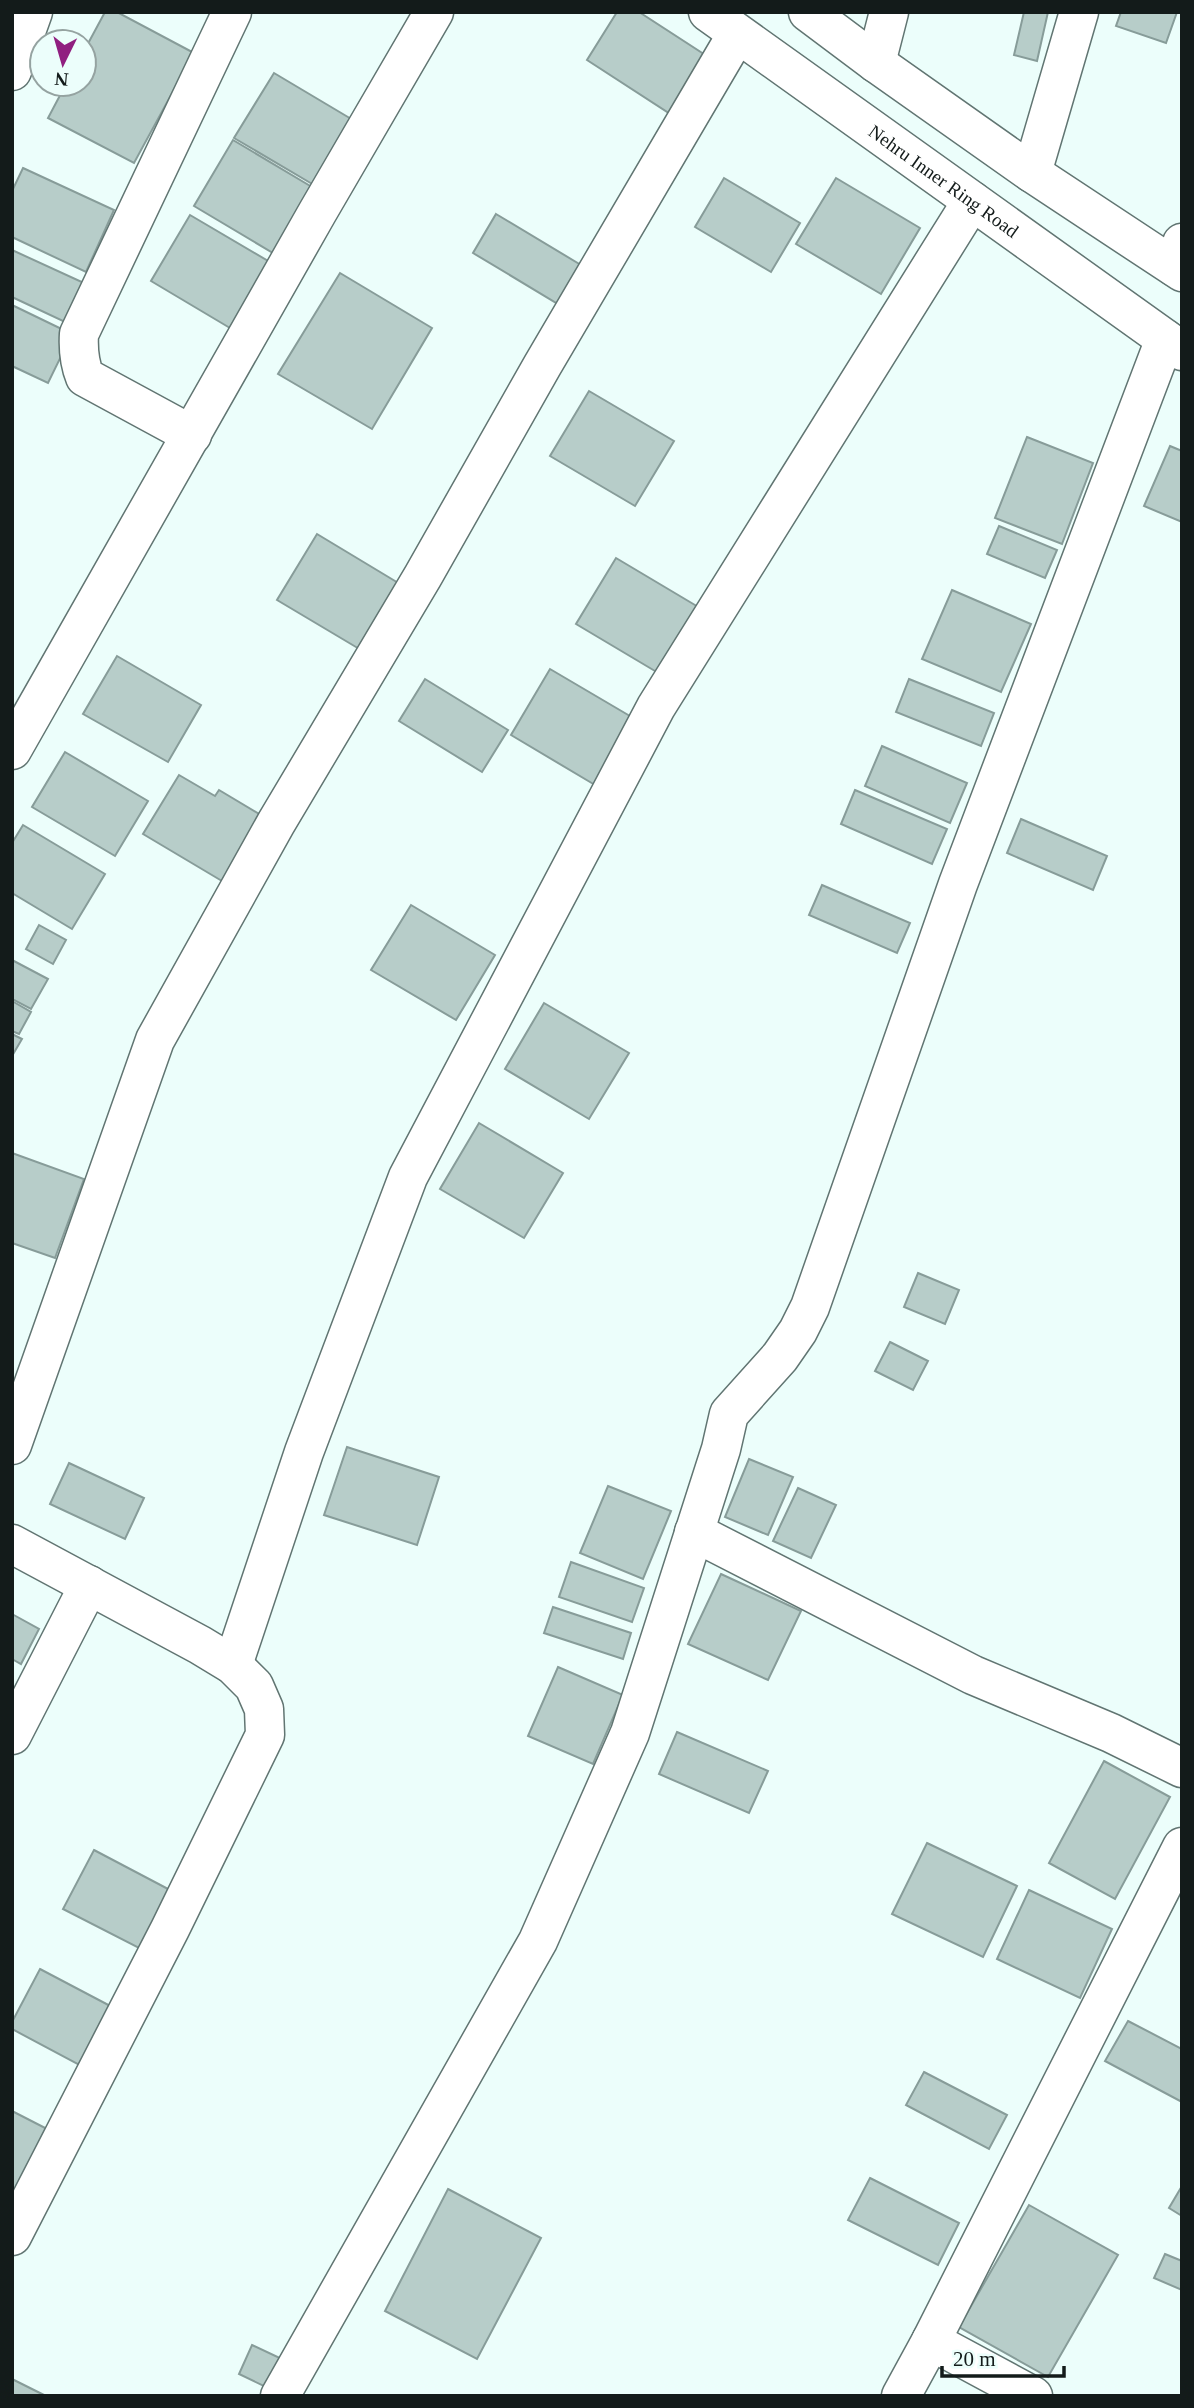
<svg xmlns="http://www.w3.org/2000/svg" width="1194" height="2408" viewBox="0 0 1194 2408" font-family="'Times New Roman',serif">
	<style>
		.building { fill: #b7cdc9; stroke: #879c99; stroke-width: 2 }
		.lines { fill: none; stroke-linecap: round; stroke-linejoin: round }
		.minor-casing { stroke: #617572; stroke-width: 41 }
		.primary-casing { stroke: #617572; stroke-width: 41 }
		.minor { stroke: #fff; stroke-width: 38 }
		.primary { stroke: #fff; stroke-width: 38 }
		.labels { text-anchor: middle; stroke-width: 6; stroke-linejoin: round; paint-order: stroke }
		.street-label { font-size: 19px; fill: #131b1a; stroke: #ecfefb }
	</style>
	<rect width="100%" height="100%" fill="#ecfefb"/>
	<g class="building">
		<polygon points="105,12 117,12 194,53 134,163 48,118 66,84 84,84 84,51"/>
		<polygon points="617,12 639,12 713,60 675,117 587,60"/>
		<polygon points="1024,12 1048,12 1037,61 1014,55"/>
		<polygon points="1121,12 1177,12 1166,43 1116,26"/>
		<polygon points="274,73 358,123 319,188 234,138"/>
		<polygon points="233,140 317,190 278,256 194,206"/>
		<polygon points="23,168 114,210 86,272 12,237 12,191"/>
		<polygon points="724,178 800,223 771,272 695,227"/>
		<polygon points="836,178 920,228 881,294 796,244"/>
		<polygon points="496,214 581,265 558,304 473,253"/>
		<polygon points="190,215 275,265 235,331 151,281"/>
		<polygon points="12,250 84,283 65,322 12,297"/>
		<polygon points="340,273 432,328 372,429 278,374"/>
		<polygon points="12,305 72,334 48,383 12,366"/>
		<polygon points="589,391 674,441 635,506 550,456"/>
		<polygon points="1027,437 1093,463 1062,544 995,518"/>
		<polygon points="1170,446 1182,451 1182,522 1144,506"/>
		<polygon points="999,526 1057,550 1045,578 987,554"/>
		<polygon points="317,534 400,584 361,650 277,600"/>
		<polygon points="616,558 700,608 660,674 576,624"/>
		<polygon points="952,590 1031,624 1001,692 922,659"/>
		<polygon points="117,656 201,705 168,762 83,714"/>
		<polygon points="550,669 635,719 595,785 511,735"/>
		<polygon points="425,679 508,730 482,772 399,721"/>
		<polygon points="909,679 994,713 981,746 896,712"/>
		<polygon points="882,746 967,783 950,823 865,786"/>
		<polygon points="65,752 148,801 115,856 32,807"/>
		<polygon points="179,775 215,796 219,790 266,818 227,884 143,834"/>
		<polygon points="855,790 947,829 932,864 841,824"/>
		<polygon points="1021,819 1107,856 1093,890 1007,853"/>
		<polygon points="23,825 105,874 72,929 12,893 12,843"/>
		<polygon points="822,885 910,923 897,953 809,915"/>
		<polygon points="411,905 495,955 456,1020 371,970"/>
		<polygon points="39,925 66,940 53,964 26,949"/>
		<polygon points="12,960 48,979 31,1009 12,999"/>
		<polygon points="12,1001 31,1012 19,1034 12,1031"/>
		<polygon points="544,1003 629,1053 589,1119 505,1069"/>
		<polygon points="12,1034 22,1039 12,1056"/>
		<polygon points="479,1123 563,1173 524,1238 440,1189"/>
		<polygon points="12,1153 84,1179 55,1258 12,1243"/>
		<polygon points="918,1273 959,1290 945,1324 904,1307"/>
		<polygon points="890,1342 928,1361 913,1390 875,1371"/>
		<polygon points="347,1447 439,1477 417,1545 324,1515"/>
		<polygon points="749,1459 793,1477 768,1535 725,1517"/>
		<polygon points="69,1463 144,1498 125,1539 50,1504"/>
		<polygon points="608,1486 671,1511 643,1579 580,1553"/>
		<polygon points="798,1488 836,1505 811,1558 773,1541"/>
		<polygon points="571,1562 644,1588 632,1622 559,1597"/>
		<polygon points="721,1574 801,1611 768,1680 688,1644"/>
		<polygon points="553,1607 631,1633 623,1659 544,1633"/>
		<polygon points="12,1614 39,1629 21,1664 12,1659"/>
		<polygon points="558,1667 623,1695 593,1764 528,1736"/>
		<polygon points="677,1732 768,1771 749,1813 659,1774"/>
		<polygon points="1104,1761 1170,1797 1115,1899 1049,1863"/>
		<polygon points="927,1843 1017,1886 983,1957 892,1914"/>
		<polygon points="94,1850 170,1890 139,1948 63,1909"/>
		<polygon points="1029,1890 1112,1929 1080,1998 997,1959"/>
		<polygon points="40,1969 116,2009 85,2068 12,2029 12,2022"/>
		<polygon points="1128,2021 1182,2049 1182,2102 1105,2061"/>
		<polygon points="924,2072 1007,2115 989,2149 906,2105"/>
		<polygon points="12,2111 53,2132 12,2213"/>
		<polygon points="870,2178 959,2223 938,2265 848,2220"/>
		<polygon points="1182,2186 1182,2216 1169,2208"/>
		<polygon points="448,2189 541,2238 477,2359 385,2311"/>
		<polygon points="1029,2205 1118,2255 1048,2377 959,2327"/>
		<polygon points="1165,2254 1182,2261 1182,2290 1154,2278"/>
		<polygon points="252,2345 284,2360 270,2389 239,2374"/>
		<polygon points="12,2379 46,2396 12,2396"/>
	</g>
	<g class="lines">
		<defs>
			<g id="minor">
				<polyline points="876,63 889,12"/>
				<polyline points="12,71 33,12"/>
				<polyline points="1032,173 1079,12"/>
				<polyline points="1175,267 1182,243"/>
				<path d="M192,435L85,377C79,362 78,350 79,334L232,12"/>
				<polyline points="12,750 317,213 434,12"/>
				<polyline points="12,1445 155,1040 276,823 423,576 542,366 737,34"/>
				<polyline points="694,1532 973,1675 1111,1733 1182,1768"/>
				<polyline points="12,1544 200,1645 233,1665 254,1686 264,1709 265,1735 170,1929 12,2236"/>
				<polyline points="233,1665 304,1452 408,1177 656,707 972,201"/>
				<polyline points="12,1735 89,1585"/>
				<polyline points="931,2341 1033,2396"/>
				<polyline points="280,2396 538,1941 630,1733 721,1449 729,1414 780,1357 798,1331 810,1307 958,884 1165,339"/>
				<polyline points="901,2396 931,2341 1182,1847"/>
			</g>
			<g id="primary">
				<path id="s1" d="M708,12L1182,351"/>
				<polyline points="808,12 876,63 1032,173 1182,272"/>
			</g>
		</defs>
		<use href="#minor" class="minor-casing"/>
		<use href="#primary" class="primary-casing"/>
		<use href="#minor" class="minor"/>
		<use href="#primary" class="primary"/>
	</g>
	<g class="labels">
		<g class="street-label">
			<text dy="7" stroke="none"><textPath href="#s1" startOffset="290">Nehru Inner Ring Road</textPath></text>
		</g>
	</g>
	<rect width="1194" height="2408" fill="none" stroke="#131b1a" stroke-width="28"/>
	<g transform="translate(63 63) rotate(185)"><circle r="33" fill="#ecfefb" stroke="#95a3a1" stroke-width="2"/>
	<path d="M0-5L12 26L0 18L-12 26Z" fill="#901f80"/>
	<text y="-10" font-size="19" font-weight="bold" text-anchor="middle" fill="#131b1a">N</text>
	</g>
	<path d="M942 2366v10h122v-10" fill="none" stroke="#131b1a" stroke-width="3.5"/>
	<text x="953" y="2366" font-size="21" fill="#131b1a" stroke="#ecfefb" stroke-width="5" paint-order="stroke">20 m</text>
</svg>
